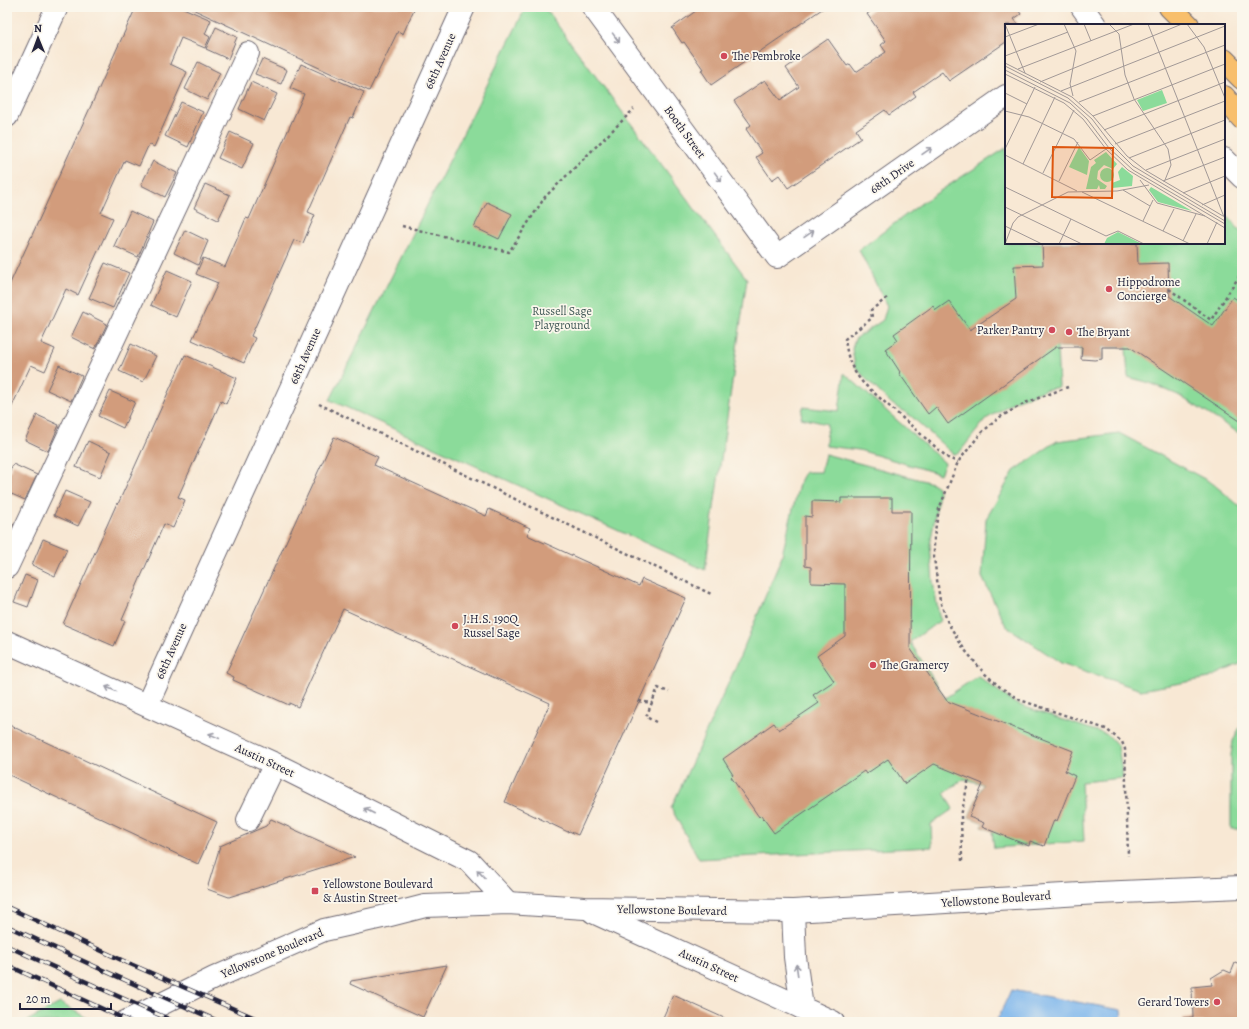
<svg xmlns="http://www.w3.org/2000/svg" width="1249" height="1029" viewBox="0 0 1249 1029" font-family="Alegreya,serif">
	<style>
		.green { fill: #8bdb9a; stroke: #567e6a }
		.water { fill: #7bb5ec; stroke: #4e6c94 }
		.building { fill: #d29c7c }
		.lines { fill: none; stroke-linecap: round; stroke-linejoin: round }
		.minor-casing { stroke: #6d6771; stroke-width: 24 }
		.major-casing { stroke: #6d6771; stroke-width: 24 }
		.path { stroke: #6d6771; stroke-width: 2.5; stroke-dasharray: 3 3; stroke-linecap: butt }
		.minor { stroke: #fff; stroke-width: 22 }
		.major { stroke: #f8bf6c; stroke-width: 22 }
		.rail-casing { stroke: #22223b; stroke-width: 4.5 }
		.rail { stroke: #fbf7ec; stroke-width: 3; stroke-dasharray: 9; stroke-linecap: butt }
		.oneway { stroke: #9c9ca7 }
		.poi-dot { fill: #d1495b; stroke: #fbf7ec; stroke-width: 1.5 }
		.labels { text-anchor: middle; stroke-width: 3.5; stroke-linejoin: round; paint-order: stroke }
		.poi-label { font-size: 12px; fill: #22223b; stroke: #fbf7ec; text-anchor: start }
		.street-label { font-size: 12px; fill: #22223b; stroke: #fbf7ec }
		.park-label { font-size: 12px; fill: #425a58; stroke: #fbf7ec }
		.inset-road { fill: none; stroke: #a29997; stroke-width: 1 }
		.view { fill: #de560e; fill-opacity: 0.15; stroke: #de560e; stroke-width: 2 }
		.inset-edge { fill: none; stroke: #22223b; stroke-width: 2 }
	</style>
	<rect width="100%" height="100%" fill="#fbf7ec"/>
	<filter id="ink" filterUnits="userSpaceOnUse"><feTurbulence type="fractalNoise" baseFrequency=".025" numOctaves="2"/><feDisplacementMap in="SourceGraphic" scale="8" xChannelSelector="R" yChannelSelector="G"/><feConvolveMatrix kernelMatrix="1 2 1 2 8 2 1 2 1" color-interpolation-filters="sRGB"/></filter>
	<filter id="wash" filterUnits="userSpaceOnUse"><feTurbulence type="fractalNoise" baseFrequency=".012" numOctaves="4" result="noise"/><feDisplacementMap in="SourceGraphic" scale="16" xChannelSelector="R" yChannelSelector="G"/><feGaussianBlur stdDeviation="0.9" result="paint"/><feColorMatrix in="noise" values="0 0 0 0 0 0 0 0 0 0 0 0 0 0 0 0 0 1.4 0 .05"/><feComposite in="paint" operator="in"/></filter>
	<g filter="url(#wash)">
		<rect width="100%" height="100%" fill="#f8e8d4"/>
		<g class="green">
			<polygon points="526,7 544,7 747,279 705,570 330,400"/>
			<polygon points="1006,148 1006,243 1224,243 1224,212 1242,233 1242,433 1239,433 1178,395 1150,383 1128,377 1126,347 1102,347 1102,359 1081,359 1081,347 1057,347 1059,387 1044,390 1015,401 986,419 959,453 953,454 911,416 892,404 865,378 855,366 852,349 855,339 883,320 887,306 859,250 923,202"/>
			<polygon points="844,373 945,463 940,474 859,450 826,446 827,424 801,418 803,407 839,411"/>
			<polygon points="1119,433 1212,483 1242,508 1242,663 1209,678 1141,690 1061,663 1006,626 982,577 986,519 1014,471 1057,441"/>
			<polygon points="825,454 932,483 938,487 939,493 930,545 933,582 939,616 941,620 910,642 945,698 978,676 1016,704 1108,735 1118,746 1123,778 1081,782 1084,841 994,848 992,831 982,827 984,823 969,817 983,784 964,779 944,793 953,809 931,824 932,847 699,859 671,808 733,673 781,559 799,484 805,472 821,472"/>
			<polygon points="1240,727 1242,727 1242,829 1231,829 1231,755 1233,741"/>
			<polygon points="60,1003 87,1018 80,1022 25,1022"/>
		</g>
		<polygon class="water" points="1011,990 1121,1010 1122,1022 1002,1022 997,1020"/>
		<g id="blocks">
			<g class="building">
				<polygon points="136,7 181,7 211,20 205,34 210,37 205,48 181,38 170,64 187,72 154,147 149,144 139,166 125,160 101,213 113,218 78,295 66,289 41,343 55,349 45,371 31,365 7,417 7,290"/>
				<polygon points="188,7 415,7 403,34 398,31 369,91"/>
				<polygon points="700,7 825,7 711,85 701,70 703,69 684,42 682,43 672,28 700,8"/>
				<polygon points="876,7 1016,7 1021,14 1014,19 1019,25 1006,25 1006,42 949,81 942,72 913,92 916,96 889,115 885,110 856,130 861,138 788,188 779,175 772,180 756,157 762,153 746,129 751,125 734,101 765,80 780,100 799,87 786,68 828,39 847,66 850,64 856,72 886,52 881,45 886,41 867,14"/>
				<polygon points="216,27 237,37 228,59 206,49"/>
				<polygon points="262,59 287,70 281,84 255,74"/>
				<polygon points="198,62 220,73 207,100 185,89"/>
				<polygon points="301,64 364,92 353,118 350,117 308,212 315,215 303,243 294,240 251,336 255,338 244,363 192,340 218,283 196,274 203,258 225,267 246,218 249,219 304,94 290,88"/>
				<polygon points="251,82 277,94 264,121 239,109"/>
				<polygon points="181,102 203,112 188,147 165,136"/>
				<polygon points="230,132 254,143 242,169 218,158"/>
				<polygon points="153,161 177,173 165,197 141,185"/>
				<polygon points="205,184 230,195 218,220 194,208"/>
				<polygon points="487,202 512,214 499,239 474,227"/>
				<polygon points="130,211 153,222 138,257 114,246"/>
				<polygon points="185,230 208,241 198,265 174,253"/>
				<polygon points="1042,243 1137,243 1138,264 1168,263 1169,296 1213,326 1233,297 1242,303 1242,418 1240,421 1130,347 1102,347 1102,359 1095,360 1081,359 1082,347 1056,347 948,424 936,407 928,414 899,373 900,372 885,349 898,340 894,334 933,306 936,310 949,301 970,330 1016,299 1014,266 1043,265"/>
				<polygon points="105,263 129,273 113,308 89,298"/>
				<polygon points="167,270 192,281 176,317 151,305"/>
				<polygon points="83,312 107,324 95,349 71,337"/>
				<polygon points="131,344 156,356 143,382 119,371"/>
				<polygon points="185,355 237,378 226,404 221,401 178,497 185,500 173,528 164,524 122,620 125,621 114,646 63,624 117,503 118,504"/>
				<polygon points="59,365 82,376 71,401 47,390"/>
				<polygon points="110,391 135,402 123,428 98,416"/>
				<polygon points="37,415 59,425 48,451 25,440"/>
				<polygon points="334,437 378,457 374,465 486,516 489,509 530,528 527,535 639,586 642,579 686,598 578,835 569,831 568,832 505,802 550,703 343,609 298,707 289,703 289,705 233,680 234,677 226,673"/>
				<polygon points="88,441 111,452 100,477 76,467"/>
				<polygon points="13,464 37,475 25,500 7,492 7,478"/>
				<polygon points="65,491 90,502 78,526 54,515"/>
				<polygon points="841,498 892,498 892,511 911,511 910,648 947,701 1073,751 1065,771 1075,776 1057,821 1054,820 1044,846 1030,841 1029,846 982,827 984,823 969,817 983,784 934,764 905,784 888,759 866,774 864,771 774,833 761,815 759,817 731,777 733,775 723,759 774,723 779,730 819,703 813,695 834,681 817,656 845,636 845,584 811,583 811,567 805,566 805,516 812,517 812,501 841,502"/>
				<polygon points="7,522 14,525 7,540"/>
				<polygon points="43,539 67,549 55,576 32,565"/>
				<polygon points="25,575 38,580 28,607 14,602"/>
				<polygon points="7,724 217,822 198,864 7,774"/>
				<polygon points="271,819 355,857 229,897 207,889 220,846 266,826"/>
				<polygon points="1235,963 1242,966 1242,1022 1183,1022 1183,1018 1193,1017 1192,987 1212,985 1211,978 1224,970 1231,973"/>
				<polygon points="447,965 423,1017 350,984 351,981"/>
				<polygon points="673,995 733,1022 661,1022"/>
			</g>
		</g>
	</g>
	<g filter="url(#ink)">
		<use href="#blocks" fill-opacity="0" stroke="#6d6771" stroke-width="1"/>
		<g class="lines">
			<defs>
				<g id="minor">
					<polyline points="593,7 777,257 1006,96"/>
					<polyline points="1082,7 1095,25"/>
					<polyline points="7,116 57,7"/>
					<polyline points="1224,159 1242,177"/>
					<polyline points="7,567 248,53"/>
					<polyline points="7,642 275,764 469,861 508,903"/>
					<polyline points="147,705 464,7"/>
					<polyline points="248,820 275,764"/>
					<polyline points="793,911 795,957 802,1008"/>
					<polyline points="593,912 833,1022"/>
					<polyline points="125,1022 214,978 324,930 382,917 425,906 508,903 585,908 793,911 1098,893 1242,887"/>
				</g>
				<g id="major">
					<polyline points="1170,7 1188,25"/>
					<polyline points="1224,60 1242,78"/>
					<polyline points="1224,97 1242,118"/>
				</g>
			</defs>
			<use href="#minor" class="minor-casing"/>
			<use href="#major" class="major-casing"/>
			<g class="path">
				<polyline points="402,226 509,252 545,197 634,109"/>
				<polyline points="1169,289 1211,320 1240,275 1242,274"/>
				<path d="M887,298L871,310L872,318L845,339C848,360 850,367 864,384L948,458L958,462"/>
				<polyline points="1068,387 1025,403 1000,417 981,433 958,462 939,509 934,536 934,558 940,601 948,623 964,649 984,673 1000,687 1020,700 1106,729 1122,742 1125,749 1128,856"/>
				<polyline points="319,404 711,594"/>
				<polyline points="639,701 652,703"/>
				<polyline points="656,722 646,717 658,688 669,692"/>
				<polyline points="962,861 961,816 969,778"/>
			</g>
			<use href="#minor" class="minor"/>
			<use href="#major" class="major"/>
			<defs>
				<g id="rail">
					<polyline points="7,907 128,963 264,1022"/>
					<polyline points="7,926 107,972 220,1022"/>
					<polyline points="7,946 175,1022"/>
					<polyline points="7,965 131,1022"/>
				</g>
			</defs>
			<use href="#rail" class="rail-casing"/>
			<use href="#rail" class="rail"/>
		</g>
		<defs><path id="oneway-shaft" d="M-6 0H5M1.5-3L5.5 0L1.5 3" fill="none" stroke-width="1.6" stroke-linecap="round" stroke-linejoin="round"/></defs>
		<g class="oneway">
			<use href="#oneway-shaft" transform="translate(616 38) rotate(54)"/>
			<use href="#oneway-shaft" transform="translate(927 151) rotate(-35)"/>
			<use href="#oneway-shaft" transform="translate(718 177) rotate(54)"/>
			<use href="#oneway-shaft" transform="translate(809 234) rotate(-35)"/>
			<use href="#oneway-shaft" transform="translate(111 689) rotate(-156)"/>
			<use href="#oneway-shaft" transform="translate(214 736) rotate(-155)"/>
			<use href="#oneway-shaft" transform="translate(369 811) rotate(-153)"/>
			<use href="#oneway-shaft" transform="translate(481 874) rotate(-133)"/>
			<use href="#oneway-shaft" transform="translate(797 970) rotate(-98)"/>
		</g>
	</g>
	<g class="poi-dot">
		<circle cx="724" cy="56" r="4"/>
		<circle cx="1109" cy="289" r="4"/>
		<circle cx="1052" cy="330" r="4"/>
		<circle cx="1069" cy="332" r="4"/>
		<circle cx="455" cy="626" r="4"/>
		<circle cx="873" cy="665" r="4"/>
		<rect x="311" y="887" width="8" height="8" rx="2"/>
		<circle cx="1217" cy="1002" r="4"/>
	</g>
	<g class="labels">
		<g class="poi-label">
			<text x="732" y="60">The Pembroke</text>
			<text x="1117" y="286">Hippodrome<tspan x="1117" dy="14">Concierge</tspan></text>
			<text x="1044" y="334" text-anchor="end">Parker Pantry</text>
			<text x="1077" y="336">The Bryant</text>
			<text x="463" y="623">J.H.S. 190Q<tspan x="463" dy="14">Russel Sage</tspan></text>
			<text x="881" y="669">The Gramercy</text>
			<text x="323" y="888">Yellowstone Boulevard<tspan x="323" dy="14">&amp; Austin Street</tspan></text>
			<text x="1209" y="1006" text-anchor="end">Gerard Towers</text>
		</g>
		<g class="street-label">
			<text transform="translate(440 61) rotate(-66)" y="4">68th Avenue</text>
			<text transform="translate(685 132) rotate(54)" y="4">Booth Street</text>
			<text transform="translate(892 176) rotate(-35)" y="4">68th Drive</text>
			<text transform="translate(305 356) rotate(-66)" y="4">68th Avenue</text>
			<text transform="translate(171 651) rotate(-66)" y="4">68th Avenue</text>
			<text transform="translate(265 760) rotate(25)" y="4">Austin Street</text>
			<text transform="translate(996 899) rotate(-4)" y="4">Yellowstone Boulevard</text>
			<text transform="translate(672 910) rotate(1)" y="4">Yellowstone Boulevard</text>
			<text transform="translate(272 953) rotate(-23)" y="4">Yellowstone Boulevard</text>
			<text transform="translate(709 965) rotate(25)" y="4">Austin Street</text>
		</g>
		<g class="park-label">
			<text x="562" y="315">Russell Sage<tspan x="562" dy="14">Playground</tspan></text>
		</g>
	</g>
	<g transform="translate(1005 24)">
		<rect width="220" height="220" fill="#f8e8d4"/>
		<path d="M157,66L162,79L138,87L132,76ZM74,123L84,137L82,151L64,143ZM101,128L112,140L108,145L99,141L93,147L92,155L102,162L100,165H95L94,161L92,165H81L86,143L91,139L89,136ZM117,143L128,152L127,162L107,164V159L115,156L113,148ZM95 151a7 7 0 1 1 14 0a7 7 0 1 1-14 0ZM146,163L187,187L153,178L144,166ZM113,208L137,220H99L102,214Z" fill="#8bdb9a"/>
		<path class="inset-road" d="M0,0L20,49M59,0L71,27L65,60L68,72M79,0L86,17M104,0L114,10L120,51L129,75L163,125L166,141L160,156M143,0L219,193M182,0L199,23L220,74M0,13L34,0M0,32L63,8M0,39L67,73L88,92L122,132L140,146L218,192M0,42L63,74L87,95L106,120L128,142L220,197M13,45L129,0M0,46L65,79L82,95L104,124L128,146L220,200M0,50L59,79L78,95L101,125L123,146L220,204M35,58L177,0M56,67L220,2M0,69L22,80M74,78L220,21M0,87L24,93L69,115L85,136L101,125M88,92L220,40M99,106L220,58M110,120L220,77M0,125L30,63M0,131L72,167M124,134L220,96M18,140L50,73M141,146L220,115M38,149L69,86M135,156L152,179L200,192M54,157L73,118M158,157L220,133M0,163L101,212L113,207L139,220M118,166L145,182M77,168L185,220M178,169L220,152M197,181L220,171M0,183L77,220M138,197L148,176M0,202L37,220M158,207L169,185M178,217L191,190M0,220L8,199L13,193L63,168L112,167L144,161M54,220L66,195M202,220L212,198"/>
		<path class="view" d="M48,123L108,124L107,174L47,173Z"/>
		<rect width="220" height="220" class="inset-edge"/>
	</g>
	<rect width="1249" height="1029" fill="none" stroke="#fbf7ec" stroke-width="24"/>
	<g transform="translate(38 38) rotate(359)" stroke="#fbf7ec" stroke-width="3" paint-order="stroke">
	<path d="M0-3L7 15L0 10L-7 15Z" fill="#22223b"/>
	<text y="-6" font-size="11" font-weight="bold" text-anchor="middle" fill="#22223b">N</text>
	</g>
	<path d="M20 1003v6h91v-6" fill="none" stroke="#22223b" stroke-width="2"/>
	<text x="26" y="1003" font-size="12" fill="#22223b" stroke="#fbf7ec" stroke-width="3" paint-order="stroke">20 m</text>
</svg>
